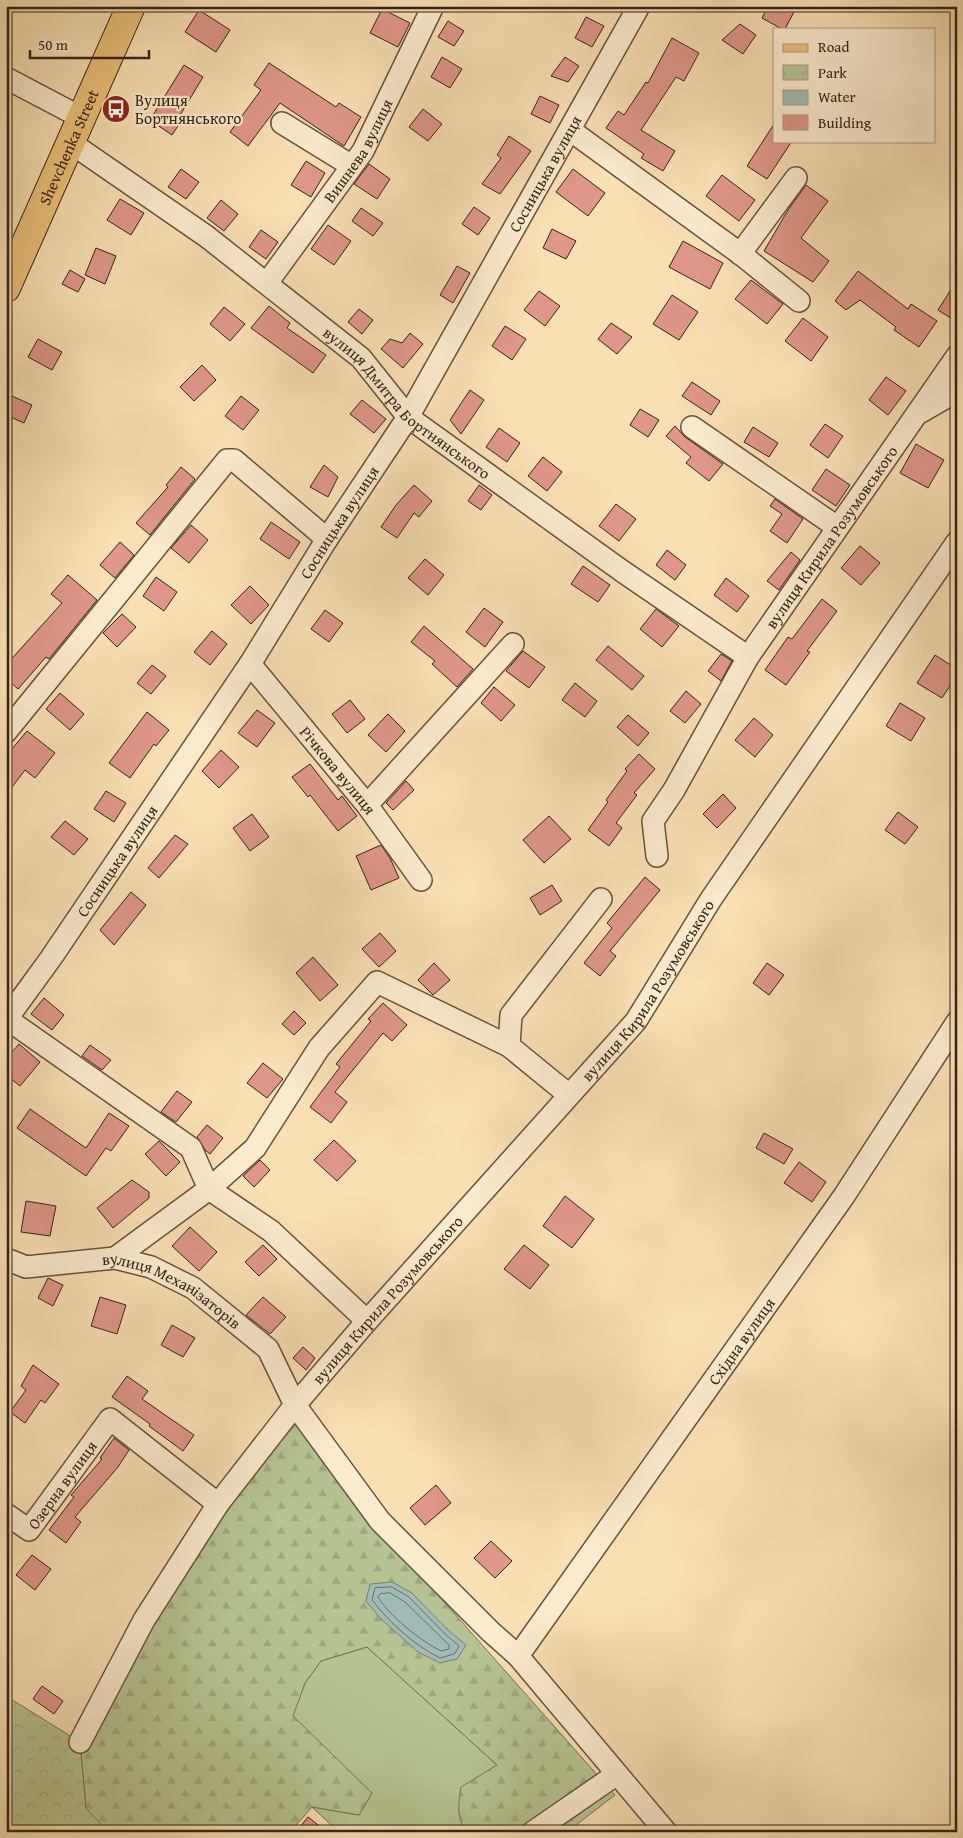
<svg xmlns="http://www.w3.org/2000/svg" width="963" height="1838" viewBox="0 0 963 1838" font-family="'Gentium Book Plus',serif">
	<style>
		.grass { fill: #b6c392; stroke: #767354 }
		.forest { fill: url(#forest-firs); stroke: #767354 }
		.park { fill: url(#park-crowns); stroke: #767354 }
		.water { fill: #a0bbb5; stroke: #757e76 }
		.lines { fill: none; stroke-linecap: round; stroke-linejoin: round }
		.shore { stroke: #6a6f66; stroke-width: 1 }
		.building { fill: #df9789; stroke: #352317 }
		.minor-casing { stroke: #66523e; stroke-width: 24 }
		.major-casing { stroke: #352317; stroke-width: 30 }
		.minor { stroke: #fbebce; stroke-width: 21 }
		.major { stroke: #ecc07a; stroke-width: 28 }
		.labels { text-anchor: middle; stroke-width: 4.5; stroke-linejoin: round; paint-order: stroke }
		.poi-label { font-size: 16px; fill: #352317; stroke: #fbebce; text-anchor: start }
		.street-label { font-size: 16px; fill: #352317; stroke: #fbebce }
	</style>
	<defs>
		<pattern id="forest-firs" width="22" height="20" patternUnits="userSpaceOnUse" patternTransform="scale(1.25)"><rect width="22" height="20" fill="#b6c392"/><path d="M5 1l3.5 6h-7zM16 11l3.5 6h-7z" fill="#9da77d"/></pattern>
		<pattern id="park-crowns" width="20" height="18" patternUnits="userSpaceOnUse" patternTransform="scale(1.25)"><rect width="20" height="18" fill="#b6c392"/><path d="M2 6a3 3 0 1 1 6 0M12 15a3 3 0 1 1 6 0" fill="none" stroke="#9da77d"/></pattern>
	</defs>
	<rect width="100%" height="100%" fill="#f9e0b3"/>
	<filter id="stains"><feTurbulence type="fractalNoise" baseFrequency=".004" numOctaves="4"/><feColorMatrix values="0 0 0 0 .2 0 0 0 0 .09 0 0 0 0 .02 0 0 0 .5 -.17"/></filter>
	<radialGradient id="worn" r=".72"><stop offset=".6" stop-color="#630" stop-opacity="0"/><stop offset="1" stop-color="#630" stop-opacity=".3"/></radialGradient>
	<polygon class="grass" points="367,1647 497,1765 465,1829 468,1832 339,1832 312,1807 359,1815 372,1793 292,1717 305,1683 321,1661"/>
	<path class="forest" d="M297,1423L392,1543L615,1795L567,1832H468C455,1820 459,1802 461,1787L497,1765L367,1647L321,1661L305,1683L293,1716L372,1793L359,1815L312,1807L290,1832H108L86,1809L80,1742L223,1506Z"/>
	<polygon class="park" points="6,1696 80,1742 86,1808 108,1832 6,1832"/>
	<polygon class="water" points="392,1582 412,1593 448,1630 466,1645 457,1659 440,1663 418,1652 381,1619 366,1601 370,1584"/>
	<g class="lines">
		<g class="shore">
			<path d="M392,1587L409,1597L445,1634L458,1645L459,1647L454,1654L440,1658C414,1645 390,1623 372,1600L375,1588Z"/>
			<path d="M390,1593L405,1602L449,1645V1649L441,1651C421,1641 389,1616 378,1597L380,1594Z"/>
		</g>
	</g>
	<g class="building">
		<polygon points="768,6 797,6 785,29 782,29 762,18"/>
		<polygon points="382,9 410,23 398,47 370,33"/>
		<polygon points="199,10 230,30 216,52 185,32"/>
		<polygon points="586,17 604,26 592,47 575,38"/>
		<polygon points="448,21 464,31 454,46 438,37"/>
		<polygon points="740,24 756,35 743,54 722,40"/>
		<polygon points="672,38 699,53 684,81 676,77 641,130 675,151 663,171 641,158 644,154 606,128 618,111 624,115 646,82 648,83"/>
		<polygon points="442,57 462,69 450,88 431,77"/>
		<polygon points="565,57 579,66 568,82 551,76"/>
		<polygon points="269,63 336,107 339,103 361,117 344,146 280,103 248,146 230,132 261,90 254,85"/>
		<polygon points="184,65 203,77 179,117 182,120 172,135 150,120"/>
		<polygon points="540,96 559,105 550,123 531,114"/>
		<polygon points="423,109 442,124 428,141 409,127"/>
		<polygon points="774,124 774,141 792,141 767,179 747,166"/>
		<polygon points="509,136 531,151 500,194 482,184 501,158 497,155"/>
		<polygon points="306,161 325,173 311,197 291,185"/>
		<polygon points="369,164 390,179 377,199 354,184"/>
		<polygon points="181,169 199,182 186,199 168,187"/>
		<polygon points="573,169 605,193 588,216 556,192"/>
		<polygon points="722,175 755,200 739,221 706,196"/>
		<polygon points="806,185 828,201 801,238 829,261 813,282 764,251 788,210"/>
		<polygon points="120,199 144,213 131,235 107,220"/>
		<polygon points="221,200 238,214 224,231 207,218"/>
		<polygon points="474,207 490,218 478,235 462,224"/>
		<polygon points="361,208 383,223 373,236 352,221"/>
		<polygon points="328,225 351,241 334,265 311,249"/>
		<polygon points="552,229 576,241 566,259 543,248"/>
		<polygon points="261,230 278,242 266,259 249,247"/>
		<polygon points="683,241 723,263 710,289 669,267"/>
		<polygon points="96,248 116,256 105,284 85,275"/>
		<polygon points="457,266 470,273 453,303 440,295"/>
		<polygon points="70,270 85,279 78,292 62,284"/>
		<polygon points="858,271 908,309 911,304 937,321 919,347 894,330 896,327 860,300 846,310 835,301"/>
		<polygon points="751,280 783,304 767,324 735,299"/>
		<polygon points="957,280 957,322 938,310"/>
		<polygon points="539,291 560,306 545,326 524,310"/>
		<polygon points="672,295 698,312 679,340 653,324"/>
		<polygon points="269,306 290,323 287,328 326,355 313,373 251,328"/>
		<polygon points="224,307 245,324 230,341 210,324"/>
		<polygon points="359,309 373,320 362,334 348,322"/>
		<polygon points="803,318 828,337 811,361 785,341"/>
		<polygon points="611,323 632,337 617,354 598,339"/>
		<polygon points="505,326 526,339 512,360 492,346"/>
		<polygon points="410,333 423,344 403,368 381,349 390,339 402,343"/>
		<polygon points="38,339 62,352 52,370 28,357"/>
		<polygon points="202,365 216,380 194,401 180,387"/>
		<polygon points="886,377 906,391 888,415 869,400"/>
		<polygon points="692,382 720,401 711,415 682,396"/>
		<polygon points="470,390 484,400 461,434 450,420"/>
		<polygon points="12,396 32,405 24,423 6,415 6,409"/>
		<polygon points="241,396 259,410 243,430 225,416"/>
		<polygon points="362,400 386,419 374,433 350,414"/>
		<polygon points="640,409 659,420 648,437 630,425"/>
		<polygon points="825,424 843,436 828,458 810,445"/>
		<polygon points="675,426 685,437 723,464 709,481 686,463 691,457 666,436"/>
		<polygon points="753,427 778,443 769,457 744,442"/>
		<polygon points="499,428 520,443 507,462 486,447"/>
		<polygon points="916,444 944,460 928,488 900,473"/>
		<polygon points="543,457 562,472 547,491 528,476"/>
		<polygon points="324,465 338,477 328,497 310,487"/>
		<polygon points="181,467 195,479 150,535 136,523 168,487 166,485"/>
		<polygon points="826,469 850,485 836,506 812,490"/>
		<polygon points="414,485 432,501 419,517 414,513 397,538 381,527 396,505"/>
		<polygon points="479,485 492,495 481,510 468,501"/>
		<polygon points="775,499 803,519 787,543 770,531 782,514 770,506"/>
		<polygon points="616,504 636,519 619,541 599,526"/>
		<polygon points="271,522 300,542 289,559 260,539"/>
		<polygon points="191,525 208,540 189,563 171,548"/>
		<polygon points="120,542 134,555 115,578 100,565"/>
		<polygon points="860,546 880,563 861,585 841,568"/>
		<polygon points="667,550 686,565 675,580 656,565"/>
		<polygon points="791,552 800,560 779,590 767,581"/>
		<polygon points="425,559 444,575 428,595 408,578"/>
		<polygon points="583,566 610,585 598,602 571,584"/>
		<polygon points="68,575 97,600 49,659 46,657 18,689 6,678 6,665 62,603 51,594"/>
		<polygon points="156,577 177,592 164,611 143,596"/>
		<polygon points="726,578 749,596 737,612 714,595"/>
		<polygon points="250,586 269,605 251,624 231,605"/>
		<polygon points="822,599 837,611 807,651 810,652 786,685 765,670 788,637 792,639"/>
		<polygon points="484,608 503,622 485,647 466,632"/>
		<polygon points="656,609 679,626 662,647 640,629"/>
		<polygon points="325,610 343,623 329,642 311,629"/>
		<polygon points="122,614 136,627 117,647 103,633"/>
		<polygon points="424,626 473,669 457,687 432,664 435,661 411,642"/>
		<polygon points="212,631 227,644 210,665 194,652"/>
		<polygon points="608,646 644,676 632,690 596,660"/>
		<polygon points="523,651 545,667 529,688 506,671"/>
		<polygon points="721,654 732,661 721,681 708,671"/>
		<polygon points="935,655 957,669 957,675 942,698 917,683"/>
		<polygon points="152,665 166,676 151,694 137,683"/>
		<polygon points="575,683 597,701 585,717 562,700"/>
		<polygon points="494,687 515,705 501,721 481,703"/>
		<polygon points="686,691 701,704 685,723 670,711"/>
		<polygon points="60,693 84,714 70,730 46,709"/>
		<polygon points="350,700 365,719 347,733 332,714"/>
		<polygon points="900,703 925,718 911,741 886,726"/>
		<polygon points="257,710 275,723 257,747 238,733"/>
		<polygon points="147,712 169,730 156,746 154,744 130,778 109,763"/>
		<polygon points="388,714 405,731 386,752 368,735"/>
		<polygon points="628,715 649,733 638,746 617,727"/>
		<polygon points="754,718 773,735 755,757 735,740"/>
		<polygon points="27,731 55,753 35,778 25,770 6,795 6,756"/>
		<polygon points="221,750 239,767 219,788 202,771"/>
		<polygon points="639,754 655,769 634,793 637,795 616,823 622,828 609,846 588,830 608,802 606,800 627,771 625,769"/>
		<polygon points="310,764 338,800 342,796 357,816 338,831 310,795 308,797 292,777"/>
		<polygon points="406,781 414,790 393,810 386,803"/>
		<polygon points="106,791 126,803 114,822 94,809"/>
		<polygon points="723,794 736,808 717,828 703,814"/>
		<polygon points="898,812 918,827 905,844 885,830"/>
		<polygon points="252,814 269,837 250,851 233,828"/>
		<polygon points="549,816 571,839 544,863 523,840"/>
		<polygon points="65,821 88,839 74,855 51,837"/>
		<polygon points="175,835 188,844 159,878 148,868"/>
		<polygon points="381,845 390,858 399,878 371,890 356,856"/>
		<polygon points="645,877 660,890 610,951 616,956 600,976 584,963 612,928 607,923"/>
		<polygon points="552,885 562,901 540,915 530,898"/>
		<polygon points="131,892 146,905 114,945 100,930"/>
		<polygon points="380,933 396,951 379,967 362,949"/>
		<polygon points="313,957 338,985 320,1001 296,973"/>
		<polygon points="434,963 450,980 433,995 418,980"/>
		<polygon points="767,963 784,975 769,995 753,983"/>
		<polygon points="44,998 64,1015 52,1030 31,1014"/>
		<polygon points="383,1003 407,1025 392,1041 383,1033 335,1092 347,1102 331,1123 310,1107 340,1067 336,1064 371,1021 368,1019"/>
		<polygon points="294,1011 306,1023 294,1035 282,1024"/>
		<polygon points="19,1044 40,1062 20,1086 6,1075 6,1059"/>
		<polygon points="90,1045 111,1060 102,1070 82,1056"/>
		<polygon points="263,1063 283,1079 267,1098 247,1083"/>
		<polygon points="177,1091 192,1102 176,1122 161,1112"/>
		<polygon points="30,1109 86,1148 109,1113 129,1126 111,1151 106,1148 86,1176 17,1128"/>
		<polygon points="207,1125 223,1138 210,1154 205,1150 197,1137"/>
		<polygon points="764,1133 793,1149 784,1164 756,1148"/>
		<polygon points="334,1140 356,1161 337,1181 314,1160"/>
		<polygon points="159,1141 180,1162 166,1176 145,1154"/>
		<polygon points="260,1160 270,1170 254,1187 243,1176"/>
		<polygon points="799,1162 826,1182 812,1202 784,1183"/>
		<polygon points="132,1180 149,1192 149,1198 113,1228 97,1208"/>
		<polygon points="565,1196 594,1219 572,1248 543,1226"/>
		<polygon points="26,1201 56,1206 50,1236 21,1232"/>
		<polygon points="190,1227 217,1252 199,1271 172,1246"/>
		<polygon points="263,1245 277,1259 259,1276 245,1262"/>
		<polygon points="524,1245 549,1265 530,1289 504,1269"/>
		<polygon points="48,1278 63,1285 53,1306 38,1298"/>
		<polygon points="100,1297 126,1305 117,1334 91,1326"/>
		<polygon points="263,1297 286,1317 270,1334 246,1315"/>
		<polygon points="172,1325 195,1338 183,1357 161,1345"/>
		<polygon points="303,1347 315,1358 306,1370 293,1358"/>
		<polygon points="33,1365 59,1384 45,1403 41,1400 25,1423 10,1412 26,1390 21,1386"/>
		<polygon points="127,1376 148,1391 142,1399 194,1435 183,1451 149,1426 150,1424 112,1397"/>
		<polygon points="114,1438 129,1450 118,1467 75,1517 81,1522 66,1543 49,1530 74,1497 71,1495 102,1459 100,1458"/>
		<polygon points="436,1485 451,1503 425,1525 410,1508"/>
		<polygon points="491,1541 512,1561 495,1578 474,1558"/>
		<polygon points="32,1555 51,1569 35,1590 16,1575"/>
		<polygon points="42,1686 63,1701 54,1714 33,1699"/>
		<polygon points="308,1817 327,1832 296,1832"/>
	</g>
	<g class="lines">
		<defs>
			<g id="minor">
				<polyline points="6,78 82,118"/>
				<polyline points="282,123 352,166"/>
				<polyline points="570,130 742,255 799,301"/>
				<path id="s1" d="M71,143L206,236L361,358L408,417L622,571L748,657"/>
				<polyline points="740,254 796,178"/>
				<path id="s2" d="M267,283L363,151L433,6"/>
				<polyline points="921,412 957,391"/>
				<polyline points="692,427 837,527"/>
				<path id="s3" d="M250,664L367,805L421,880"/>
				<polyline points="6,732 227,460 234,460 327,539"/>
				<polyline points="367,805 513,644"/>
				<path id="s4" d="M657,856L653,821L674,790L748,657L957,356"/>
				<polyline points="7,1019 191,1148 209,1189 255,1148 319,1048 377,982 509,1046"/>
				<path id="s5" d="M6,1020L51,958L250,664L327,539L408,417L639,6"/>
				<polyline points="569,1095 509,1046 511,1015 601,899"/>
				<polyline points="115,1258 209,1189 271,1231 367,1321"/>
				<path id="s6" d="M6,1259L26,1267L115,1258L151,1267L193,1288L268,1349L295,1405L380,1521L491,1632L518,1656L666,1832"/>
				<path id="s7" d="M6,1514L29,1530L110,1419L218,1504"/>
				<path id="s8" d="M518,1656L844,1196L957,1022"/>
				<path id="s9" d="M80,1742L144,1620L218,1504L295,1405L367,1321L636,1021L711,899L957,542"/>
				<polyline points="533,1832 617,1774"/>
			</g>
			<g id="major">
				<path id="s10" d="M6,288L131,6"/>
			</g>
		</defs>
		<use href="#minor" class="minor-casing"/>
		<use href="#major" class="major-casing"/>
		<use href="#minor" class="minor"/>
		<use href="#major" class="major"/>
	</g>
	<defs>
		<symbol id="bus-disc" viewBox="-11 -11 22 22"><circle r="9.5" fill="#8f2418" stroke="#fbebce"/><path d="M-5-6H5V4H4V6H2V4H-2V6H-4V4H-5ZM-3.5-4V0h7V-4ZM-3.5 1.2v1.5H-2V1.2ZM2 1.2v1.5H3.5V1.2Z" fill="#fff"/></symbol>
	</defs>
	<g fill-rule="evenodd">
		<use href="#bus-disc" x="100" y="93" width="32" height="32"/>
	</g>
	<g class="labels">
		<g class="poi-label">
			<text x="135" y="106">Вулиця<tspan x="135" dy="18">Бортнянського</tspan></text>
		</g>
		<g class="street-label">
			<text dy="6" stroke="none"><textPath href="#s10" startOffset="154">Shevchenka Street</textPath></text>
			<text dy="6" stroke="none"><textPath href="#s2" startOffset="161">Вишнева вулиця</textPath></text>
			<text dy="6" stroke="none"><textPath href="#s5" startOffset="1004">Сосницька вулиця</textPath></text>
			<text dy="6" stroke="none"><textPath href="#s1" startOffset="426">вулиця Дмитра Бортнянського</textPath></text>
			<text dy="6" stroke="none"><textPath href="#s5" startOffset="599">Сосницька вулиця</textPath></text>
			<text dy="6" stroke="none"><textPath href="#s4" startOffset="371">вулиця Кирила Розумовського</textPath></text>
			<text dy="6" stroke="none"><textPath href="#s3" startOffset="138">Річкова вулиця</textPath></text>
			<text dy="6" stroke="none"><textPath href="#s5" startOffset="194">Сосницька вулиця</textPath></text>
			<text dy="6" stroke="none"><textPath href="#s9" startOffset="946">вулиця Кирила Розумовського</textPath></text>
			<text dy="6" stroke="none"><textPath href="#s6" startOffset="176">вулиця Механізаторів</textPath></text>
			<text dy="6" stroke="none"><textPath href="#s9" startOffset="541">вулиця Кирила Розумовського</textPath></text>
			<text dy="6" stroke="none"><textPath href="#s8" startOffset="386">Східна вулиця</textPath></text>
			<text dy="6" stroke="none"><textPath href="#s7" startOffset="84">Озерна вулиця</textPath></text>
		</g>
	</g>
	<rect width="963" height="1838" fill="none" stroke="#f9e0b3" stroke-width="25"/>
	<rect x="8" y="8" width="948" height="1823" fill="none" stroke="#352317" stroke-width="2.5"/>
	<rect x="12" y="12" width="938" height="1813" fill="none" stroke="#352317"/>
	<rect x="773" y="28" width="162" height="115" fill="#fbebce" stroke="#ac9b85"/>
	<rect x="783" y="44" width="25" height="8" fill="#ecc07a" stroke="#ac9b85"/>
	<text x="818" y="52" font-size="15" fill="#352317">Road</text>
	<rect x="783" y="65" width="25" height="15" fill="url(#park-crowns)" stroke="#ac9b85"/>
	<text x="818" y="78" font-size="15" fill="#352317">Park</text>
	<rect x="783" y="90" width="25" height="15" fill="#a0bbb5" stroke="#ac9b85"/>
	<text x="818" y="102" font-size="15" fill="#352317">Water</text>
	<rect x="783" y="115" width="25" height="15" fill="#df9789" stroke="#ac9b85"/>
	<text x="818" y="128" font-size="15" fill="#352317">Building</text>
	<path d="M30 50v8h119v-8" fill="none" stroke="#352317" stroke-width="2.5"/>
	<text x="38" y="50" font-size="15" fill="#352317" stroke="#fbebce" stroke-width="4" paint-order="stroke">50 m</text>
	<rect width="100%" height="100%" filter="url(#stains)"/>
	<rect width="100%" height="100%" fill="url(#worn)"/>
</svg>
